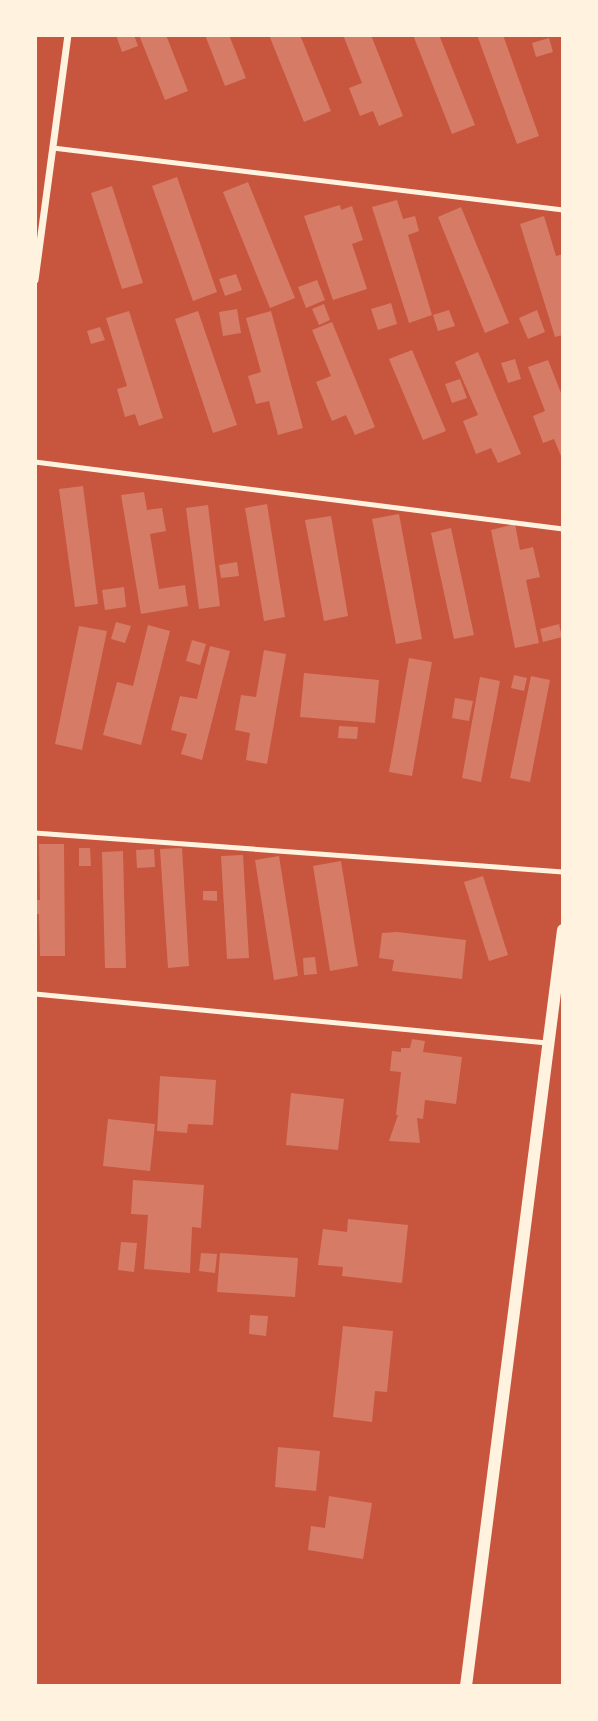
<svg xmlns="http://www.w3.org/2000/svg" width="598" height="1721" viewBox="0 0 598 1721" font-family="'Libre Baskerville',serif">
	<style>
		.building { fill: #d67c66 }
		.lines { fill: none; stroke-linecap: round; stroke-linejoin: round }
		.service { stroke: #fff3e0; stroke-width: 5 }
		.minor { stroke: #fff3e0; stroke-width: 7 }
		.tertiary { stroke: #fff3e0; stroke-width: 12 }
	</style>
	<rect width="100%" height="100%" fill="#c8553d"/>
	<g class="building">
		<polygon points="116,35 134,35 138,46 122,52"/>
		<polygon points="139,35 166,35 188,91 165,100"/>
		<polygon points="205,35 229,35 246,78 225,86"/>
		<polygon points="269,35 300,35 331,111 304,122"/>
		<polygon points="343,35 371,35 403,116 379,126 373,111 360,116 349,88 362,83"/>
		<polygon points="413,35 439,35 475,125 452,134"/>
		<polygon points="477,35 503,35 539,136 517,144"/>
		<polygon points="549,38 553,52 536,57 532,43"/>
		<polygon points="177,177 217,292 193,301 152,186"/>
		<polygon points="248,182 295,298 270,308 223,192"/>
		<polygon points="112,186 143,283 122,289 91,193"/>
		<polygon points="397,200 403,219 415,216 419,231 408,235 432,315 409,323 372,207"/>
		<polygon points="340,205 341,210 352,206 363,240 352,244 367,289 333,300 304,216"/>
		<polygon points="461,207 509,323 485,333 438,217"/>
		<polygon points="544,216 556,256 563,254 563,335 555,337 520,224"/>
		<polygon points="236,274 242,290 225,296 219,279"/>
		<polygon points="317,280 325,300 306,308 298,287"/>
		<polygon points="391,303 397,324 378,330 371,309"/>
		<polygon points="324,304 330,320 319,325 312,309"/>
		<polygon points="237,309 241,333 223,336 219,312"/>
		<polygon points="449,310 455,326 438,331 433,315"/>
		<polygon points="537,310 545,332 528,339 519,318"/>
		<polygon points="129,311 163,418 139,426 135,414 125,417 117,389 127,386 106,318"/>
		<polygon points="198,311 237,425 213,433 175,319"/>
		<polygon points="271,311 303,428 278,435 269,401 256,404 248,376 261,372 246,318"/>
		<polygon points="332,322 375,427 355,435 346,415 332,421 316,382 331,376 312,330"/>
		<polygon points="100,327 105,340 91,344 87,331"/>
		<polygon points="412,350 446,431 423,440 389,359"/>
		<polygon points="478,352 521,454 498,463 491,448 476,454 463,421 478,415 455,362"/>
		<polygon points="515,359 521,379 508,383 501,363"/>
		<polygon points="548,360 563,398 563,461 554,439 543,443 533,416 545,411 528,367"/>
		<polygon points="460,379 467,398 452,403 445,384"/>
		<polygon points="83,486 98,604 75,607 59,489"/>
		<polygon points="144,492 147,510 162,508 166,531 150,534 159,589 185,585 188,606 141,614 121,495"/>
		<polygon points="267,504 285,617 264,621 245,508"/>
		<polygon points="208,505 220,606 199,609 186,508"/>
		<polygon points="399,514 422,639 396,644 372,519"/>
		<polygon points="331,516 348,616 324,621 305,520"/>
		<polygon points="515,524 520,550 533,547 540,577 526,580 539,643 515,648 491,530"/>
		<polygon points="451,528 474,635 454,639 431,533"/>
		<polygon points="237,562 239,576 221,578 219,565"/>
		<polygon points="124,587 126,607 105,610 102,590"/>
		<polygon points="116,622 131,626 125,643 111,639"/>
		<polygon points="559,624 562,637 543,642 540,629"/>
		<polygon points="148,625 170,631 141,745 103,735 117,682 133,686"/>
		<polygon points="79,626 107,631 82,750 55,744"/>
		<polygon points="192,640 206,644 200,665 186,661"/>
		<polygon points="210,646 230,651 202,760 181,754 187,734 171,730 180,696 197,699"/>
		<polygon points="264,650 286,654 267,764 246,760 250,733 235,730 241,695 256,697"/>
		<polygon points="409,658 432,662 412,776 389,772"/>
		<polygon points="304,673 379,680 375,723 300,717"/>
		<polygon points="514,675 527,678 524,691 511,688"/>
		<polygon points="531,676 550,680 530,782 510,778"/>
		<polygon points="480,677 500,681 481,782 462,778"/>
		<polygon points="455,698 473,701 469,721 452,718"/>
		<polygon points="339,726 358,727 357,739 338,738"/>
		<polygon points="39,844 64,844 65,956 40,956 39,914 35,914 35,900 40,900"/>
		<polygon points="79,848 90,848 91,866 79,866"/>
		<polygon points="182,848 189,966 168,968 160,849"/>
		<polygon points="154,849 155,867 137,868 136,850"/>
		<polygon points="123,851 126,968 105,968 102,852"/>
		<polygon points="243,855 249,958 227,959 221,856"/>
		<polygon points="279,856 298,976 274,980 255,860"/>
		<polygon points="341,861 358,966 330,971 313,866"/>
		<polygon points="483,876 508,955 489,961 464,882"/>
		<polygon points="203,891 217,891 217,901 203,900"/>
		<polygon points="397,932 466,940 462,979 392,971 394,960 379,958 382,933"/>
		<polygon points="315,957 317,974 304,975 303,958"/>
		<polygon points="412,1039 425,1041 423,1052 462,1057 456,1104 425,1100 423,1119 417,1118 420,1143 389,1141 398,1115 396,1115 401,1072 390,1071 392,1051 401,1052 401,1048 410,1048"/>
		<polygon points="160,1076 216,1080 213,1125 188,1124 187,1133 157,1131"/>
		<polygon points="291,1093 344,1099 338,1150 286,1145"/>
		<polygon points="108,1119 155,1124 150,1171 103,1166"/>
		<polygon points="133,1180 204,1185 201,1228 192,1227 190,1273 144,1269 148,1215 131,1214"/>
		<polygon points="348,1219 408,1225 402,1283 342,1276 343,1267 318,1265 323,1229 347,1232"/>
		<polygon points="121,1242 137,1243 134,1272 118,1270"/>
		<polygon points="201,1253 217,1254 215,1273 199,1271"/>
		<polygon points="220,1253 298,1258 295,1297 217,1292"/>
		<polygon points="250,1315 268,1316 266,1336 249,1334"/>
		<polygon points="343,1326 393,1331 387,1392 375,1391 372,1422 333,1417"/>
		<polygon points="278,1447 320,1451 316,1491 275,1487"/>
		<polygon points="329,1496 372,1503 363,1559 308,1550 311,1526 325,1528"/>
	</g>
	<g class="lines">
		<g class="service">
			<polyline points="53,148 563,210"/>
			<polyline points="35,462 563,529"/>
			<polyline points="35,833 563,872"/>
			<polyline points="35,994 547,1043"/>
		</g>
		<polyline class="minor" points="35,280 68,35"/>
		<polyline class="tertiary" points="466,1686 563,930"/>
	</g>
	<rect width="598" height="1721" fill="none" stroke="#fff3e0" stroke-width="74"/>
</svg>
